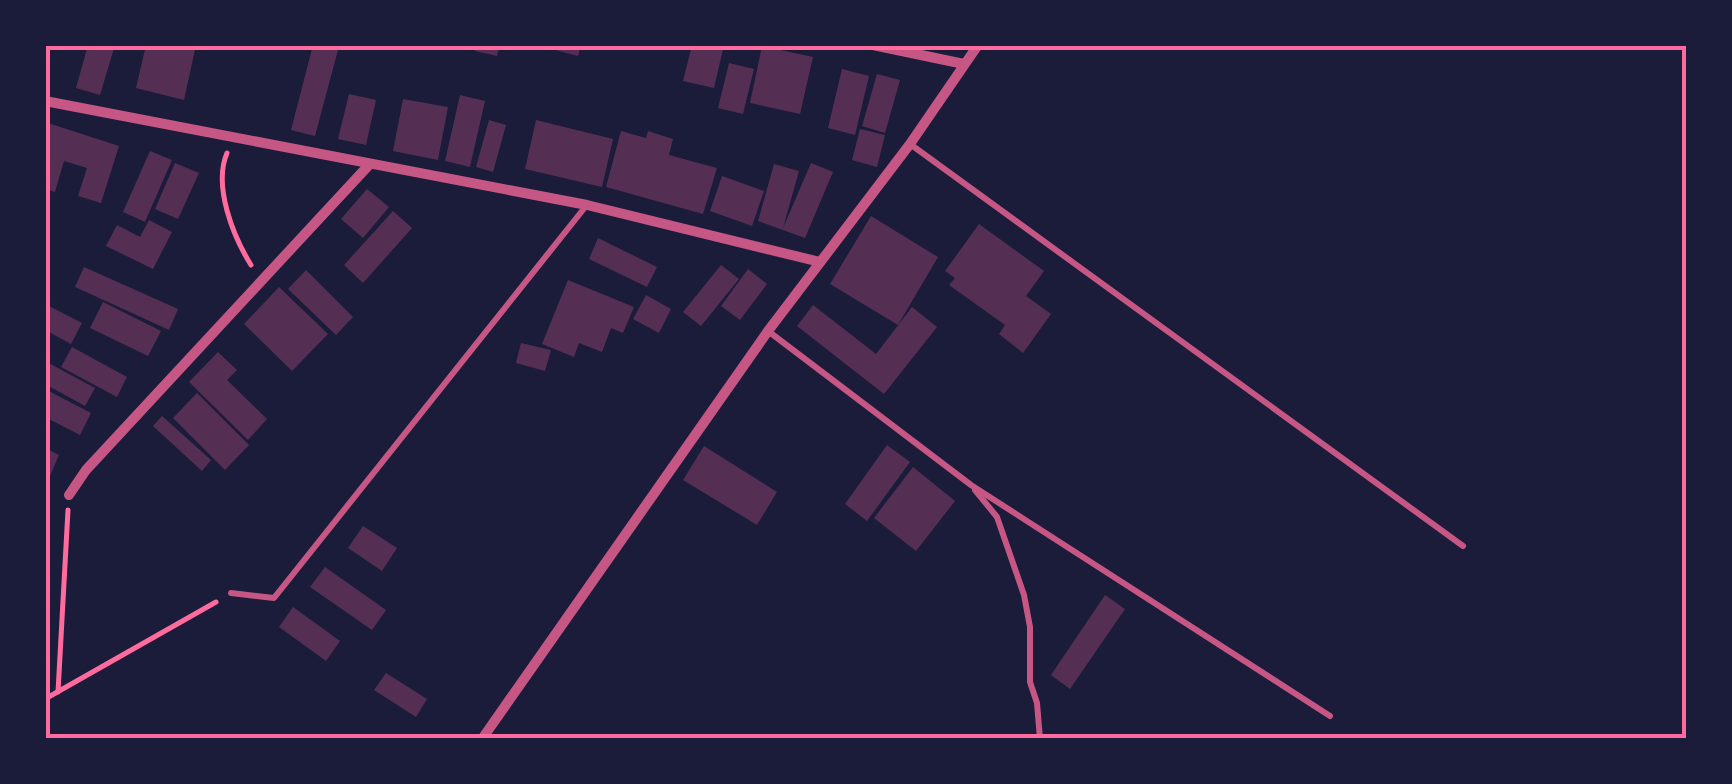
<svg xmlns="http://www.w3.org/2000/svg" width="1732" height="784" viewBox="0 0 1732 784" font-family="'Nunito Sans',sans-serif">
	<style>
		.building { fill: #542f53 }
		.lines { fill: none; stroke-linecap: round; stroke-linejoin: round }
		.path { stroke: #ff6b9d; stroke-width: 5 }
		.service { stroke: #c65784; stroke-width: 6 }
		.minor { stroke: #c65784; stroke-width: 10 }
		.neatline { fill: none; stroke: #ff6b9d; stroke-width: 4 }
	</style>
	<rect width="100%" height="100%" fill="#1b1b3a"/>
	<g class="building">
		<polygon points="88,45 115,45 100,95 76,88"/>
		<polygon points="146,45 196,45 184,100 136,88"/>
		<polygon points="313,45 338,50 315,136 291,130"/>
		<polygon points="476,45 500,45 497,56 475,51"/>
		<polygon points="536,45 581,45 578,56"/>
		<polygon points="692,45 724,45 714,88 683,81"/>
		<polygon points="762,46 813,57 800,114 750,103"/>
		<polygon points="729,63 754,69 743,114 718,108"/>
		<polygon points="842,69 869,76 855,135 828,128"/>
		<polygon points="877,74 900,80 885,133 862,126"/>
		<polygon points="349,94 376,100 366,145 338,139"/>
		<polygon points="460,95 485,101 470,167 445,161"/>
		<polygon points="403,99 448,107 438,160 393,151"/>
		<polygon points="489,120 506,125 493,172 476,167"/>
		<polygon points="536,120 613,139 602,187 525,169"/>
		<polygon points="45,122 119,146 101,203 78,196 87,168 64,161 55,192 45,189"/>
		<polygon points="860,129 885,135 877,167 852,160"/>
		<polygon points="621,131 646,138 648,131 673,139 669,155 717,168 703,214 606,187"/>
		<polygon points="150,151 172,160 145,222 123,212"/>
		<polygon points="175,163 199,173 178,219 155,209"/>
		<polygon points="811,163 833,172 805,238 758,221 774,164 799,171 783,228"/>
		<polygon points="722,176 764,191 752,226 710,211"/>
		<polygon points="367,189 389,207 363,238 341,219"/>
		<polygon points="393,211 412,228 363,283 344,265"/>
		<polygon points="871,216 938,257 898,325 830,284"/>
		<polygon points="149,220 172,232 153,269 106,246 117,225 140,237"/>
		<polygon points="979,224 1044,271 1026,296 1051,314 1023,353 999,334 1005,325 949,285 955,278 945,271"/>
		<polygon points="598,238 657,267 647,287 589,259"/>
		<polygon points="721,265 739,279 701,326 683,312"/>
		<polygon points="84,267 178,309 169,330 75,287"/>
		<polygon points="748,269 767,284 740,320 721,306"/>
		<polygon points="306,270 353,317 336,335 288,289"/>
		<polygon points="568,280 634,307 623,333 611,328 602,352 579,343 574,357 542,344"/>
		<polygon points="279,287 328,334 292,371 244,324"/>
		<polygon points="646,295 671,309 659,333 633,319"/>
		<polygon points="103,302 161,331 148,356 90,328"/>
		<polygon points="45,304 82,323 71,344 45,330"/>
		<polygon points="813,305 876,354 912,307 937,327 884,394 797,326"/>
		<polygon points="521,343 551,350 545,371 516,363"/>
		<polygon points="72,347 127,377 117,397 61,367"/>
		<polygon points="218,352 237,370 227,380 267,419 248,440 189,382"/>
		<polygon points="45,361 95,388 85,406 45,384"/>
		<polygon points="45,389 91,413 80,435 45,417"/>
		<polygon points="197,393 249,445 225,470 173,418"/>
		<polygon points="162,416 211,460 202,471 153,426"/>
		<polygon points="887,445 910,462 867,521 845,504"/>
		<polygon points="704,446 777,492 757,525 683,480"/>
		<polygon points="45,448 59,455 50,476 45,473"/>
		<polygon points="913,467 955,501 916,551 874,518"/>
		<polygon points="363,526 397,548 382,571 348,548"/>
		<polygon points="325,567 386,610 372,630 310,587"/>
		<polygon points="1105,595 1125,609 1070,689 1051,675"/>
		<polygon points="293,607 340,641 326,661 279,627"/>
		<polygon points="386,673 427,699 416,717 374,690"/>
	</g>
	<g class="lines">
		<g class="path">
			<path d="M227,153C213,186 233,236 251,265"/>
			<polyline points="58,692 68,510"/>
			<polyline points="45,699 216,602"/>
		</g>
		<g class="service">
			<polyline points="910,144 1463,546"/>
			<polyline points="768,331 971,485 1330,716"/>
			<polyline points="975,490 997,517 1024,595 1030,627 1030,682 1037,703 1040,739"/>
			<polyline points="231,593 274,598 586,206"/>
		</g>
		<g class="minor">
			<polyline points="873,45 964,64"/>
			<polyline points="45,101 587,205 820,262"/>
			<polyline points="69,495 86,470 368,166"/>
			<polyline points="482,739 768,331 910,144 978,45"/>
		</g>
	</g>
	<rect width="1732" height="784" fill="none" stroke="#1b1b3a" stroke-width="95"/>
	<rect x="48" y="48" width="1636" height="688" class="neatline"/>
</svg>
